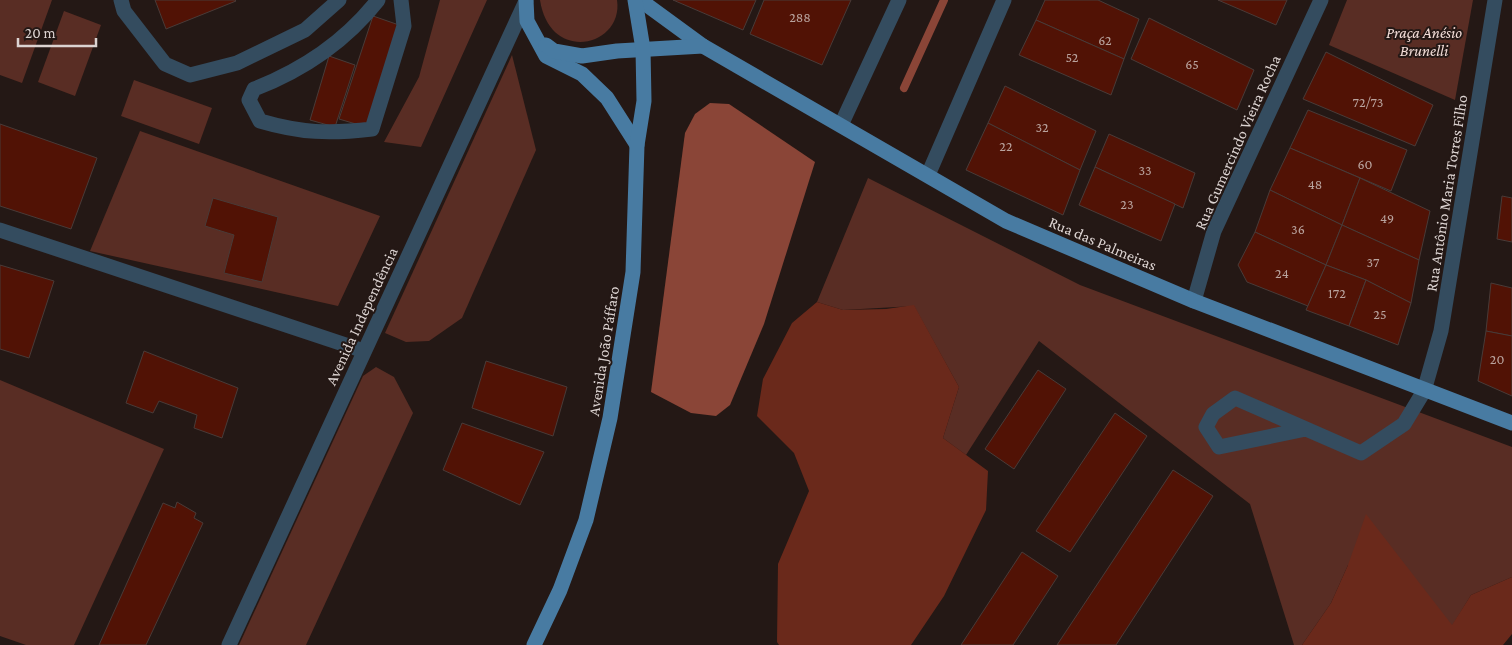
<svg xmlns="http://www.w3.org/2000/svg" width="1512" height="645" viewBox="0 0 1512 645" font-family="'Crimson Pro',serif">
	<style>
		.green { fill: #592d24 }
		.forest { fill: #6a291b }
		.water { fill: #8a4537 }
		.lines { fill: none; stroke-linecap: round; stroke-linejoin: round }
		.stream { stroke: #8a4537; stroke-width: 8 }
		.building { fill: #511205; stroke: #493b38 }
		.minor { stroke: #344c5f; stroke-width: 15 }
		.major { stroke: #487ba2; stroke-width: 15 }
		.labels { text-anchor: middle; stroke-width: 4; stroke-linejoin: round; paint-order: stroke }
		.number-label { font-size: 14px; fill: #b9a39e }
		.park-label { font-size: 16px; font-style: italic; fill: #f2dcd7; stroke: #241815 }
		.street-label { font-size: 16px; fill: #dcd3d1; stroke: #241815 }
	</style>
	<rect width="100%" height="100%" fill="#241815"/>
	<g class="green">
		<polygon points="0,0 52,0 22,83 0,75"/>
		<polygon points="440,0 487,0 421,147 384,142 419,77"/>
		<path d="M540,0H617C624,46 550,65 540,0Z"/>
		<polygon points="1347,0 1473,0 1455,100 1329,45"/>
		<polygon points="64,11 101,25 75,96 38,82"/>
		<polygon points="512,55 536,150 462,318 429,341 406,342 385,333"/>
		<polygon points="134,80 212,108 199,144 121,116"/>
		<polygon points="140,131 380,216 338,306 90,251"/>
		<polygon points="868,178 1080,285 1512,447 1512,577 1471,595 1452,626 1348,565 1331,603 1302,645 1294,645 1250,504 1039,341 966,455 943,438 959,387 914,306 843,310 817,302"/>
		<polygon points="376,367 394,377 413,413 306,645 239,645 363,376"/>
		<polygon points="0,380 164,449 74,645 26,645 0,636"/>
	</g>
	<g class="forest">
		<polygon points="817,302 843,310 886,309 914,305 959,387 943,438 988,471 986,510 944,596 911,645 779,645 777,642 778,564 809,491 794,453 757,416 763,379 792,323"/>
		<polygon points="1366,514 1452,625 1471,595 1512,577 1512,634 1503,645 1302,645 1331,603 1348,565"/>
	</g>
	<polygon class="water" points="710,103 729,104 815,162 764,324 730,405 716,416 691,413 651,392 685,133 695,114"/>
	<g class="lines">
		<polyline class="stream" points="904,88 944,0"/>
	</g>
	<g class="building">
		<polygon points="155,0 235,0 236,1 166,29"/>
		<polygon points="673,0 756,0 743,30"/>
		<polygon points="764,0 851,0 822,65 750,34"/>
		<polygon points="1045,0 1098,0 1139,19 1124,59 1036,20"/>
		<polygon points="1218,0 1287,0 1276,25"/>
		<polygon points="373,16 399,25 366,127 339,119"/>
		<polygon points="1149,18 1254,70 1237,110 1131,59"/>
		<polygon points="1036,20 1124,59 1111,95 1019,55"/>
		<polygon points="1326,52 1433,105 1415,146 1303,99"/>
		<polygon points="329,56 355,65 335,127 310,120"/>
		<polygon points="1005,86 1096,131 1080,170 988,123"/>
		<polygon points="1308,110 1407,150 1391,191 1290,148"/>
		<polygon points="988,123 1080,170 1063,215 966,170"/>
		<polygon points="0,124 97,158 71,229 0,206"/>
		<polygon points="1109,134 1195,173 1183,208 1095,167"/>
		<polygon points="1290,148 1360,178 1342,225 1270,190"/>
		<polygon points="1095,167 1175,204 1161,241 1079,205"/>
		<polygon points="1360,178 1430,211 1419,260 1342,225"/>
		<polygon points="1270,190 1342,225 1326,265 1255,232"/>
		<polygon points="1502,196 1512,198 1512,242 1497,239"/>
		<polygon points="213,198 278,217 262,282 224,273 234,235 205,226"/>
		<polygon points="1342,225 1419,260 1411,303 1366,280 1326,265"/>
		<polygon points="1255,232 1326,265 1308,306 1247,282 1238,265"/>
		<polygon points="0,265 54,281 29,358 0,349"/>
		<polygon points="1326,265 1366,280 1349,326 1306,310"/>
		<polygon points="1366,280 1411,303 1398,345 1349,326"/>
		<polygon points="1491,283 1512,288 1512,336 1486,331"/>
		<polygon points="1486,331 1512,336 1512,396 1478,381"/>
		<polygon points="144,351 238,388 222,438 194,428 197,415 159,401 153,413 126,403"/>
		<polygon points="486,361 567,387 553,436 472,408"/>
		<polygon points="1038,370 1066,389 1014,469 985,449"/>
		<polygon points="1115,413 1147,436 1070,552 1036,531"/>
		<polygon points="462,423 544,452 520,505 443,470"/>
		<polygon points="1173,470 1213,496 1116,645 1057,645"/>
		<polygon points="177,502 196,513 194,518 203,523 146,645 99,645 163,503 175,508"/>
		<polygon points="1022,552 1058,576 1013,645 961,645"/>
	</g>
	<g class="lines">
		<g class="minor">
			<polyline points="121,0 124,11 165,64 190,75 237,63 305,30 339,0"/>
			<path d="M378,0C345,42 303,70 254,89L249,100L260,121C301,133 329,134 372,129L404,26L401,0"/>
			<polyline points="841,125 899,0"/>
			<polyline points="928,175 1004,0"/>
			<polyline points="0,230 364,351"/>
			<polyline points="1194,301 1214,231 1321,0"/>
			<polyline points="1306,429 1219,447 1206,427 1213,414 1235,398 1361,453 1404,424 1424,391 1441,331 1495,0"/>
			<polyline points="229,645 526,1"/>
		</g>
		<g class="major">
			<polyline points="526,0 527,21 546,56 582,74 607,98 637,145"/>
			<polyline points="640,0 703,46 1006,221 1194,301 1512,423"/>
			<polyline points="546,45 554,51 582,56 617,51 703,46"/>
			<polyline points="534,645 560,590 586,520 610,418 633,272 637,145 644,101 643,49 635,0"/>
		</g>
	</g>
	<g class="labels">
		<g class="number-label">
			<text x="800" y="22">288</text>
			<text x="1105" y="45">62</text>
			<text x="1072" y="62">52</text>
			<text x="1192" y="69">65</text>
			<text x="1368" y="107">72/73</text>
			<text x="1042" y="132">32</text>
			<text x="1006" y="151">22</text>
			<text x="1365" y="169">60</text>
			<text x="1145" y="175">33</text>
			<text x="1315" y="189">48</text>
			<text x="1127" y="209">23</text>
			<text x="1387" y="223">49</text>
			<text x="1298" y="234">36</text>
			<text x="1373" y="267">37</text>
			<text x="1282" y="278">24</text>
			<text x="1337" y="298">172</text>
			<text x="1380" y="319">25</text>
			<text x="1497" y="364">20</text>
		</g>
		<g class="park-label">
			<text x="1424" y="38">Praça Anésio<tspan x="1424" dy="18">Brunelli</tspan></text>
		</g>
		<g class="street-label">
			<text transform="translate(1237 142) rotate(-66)" y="6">Rua Gumercindo Vieira Rocha</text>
			<text transform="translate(1446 193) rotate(-81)" y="6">Rua Antônio Maria Torres Filho</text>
			<text transform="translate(1103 243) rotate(23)" y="6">Rua das Palmeiras</text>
			<text transform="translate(361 316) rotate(-65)" y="6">Avenida Independência</text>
			<text transform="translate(603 351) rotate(-81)" y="6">Avenida João Páffaro</text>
		</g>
	</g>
	<path d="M18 38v8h78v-8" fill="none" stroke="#dcd3d1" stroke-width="2.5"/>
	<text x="25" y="38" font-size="15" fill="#dcd3d1" stroke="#241815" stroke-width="4" paint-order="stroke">20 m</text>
</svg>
